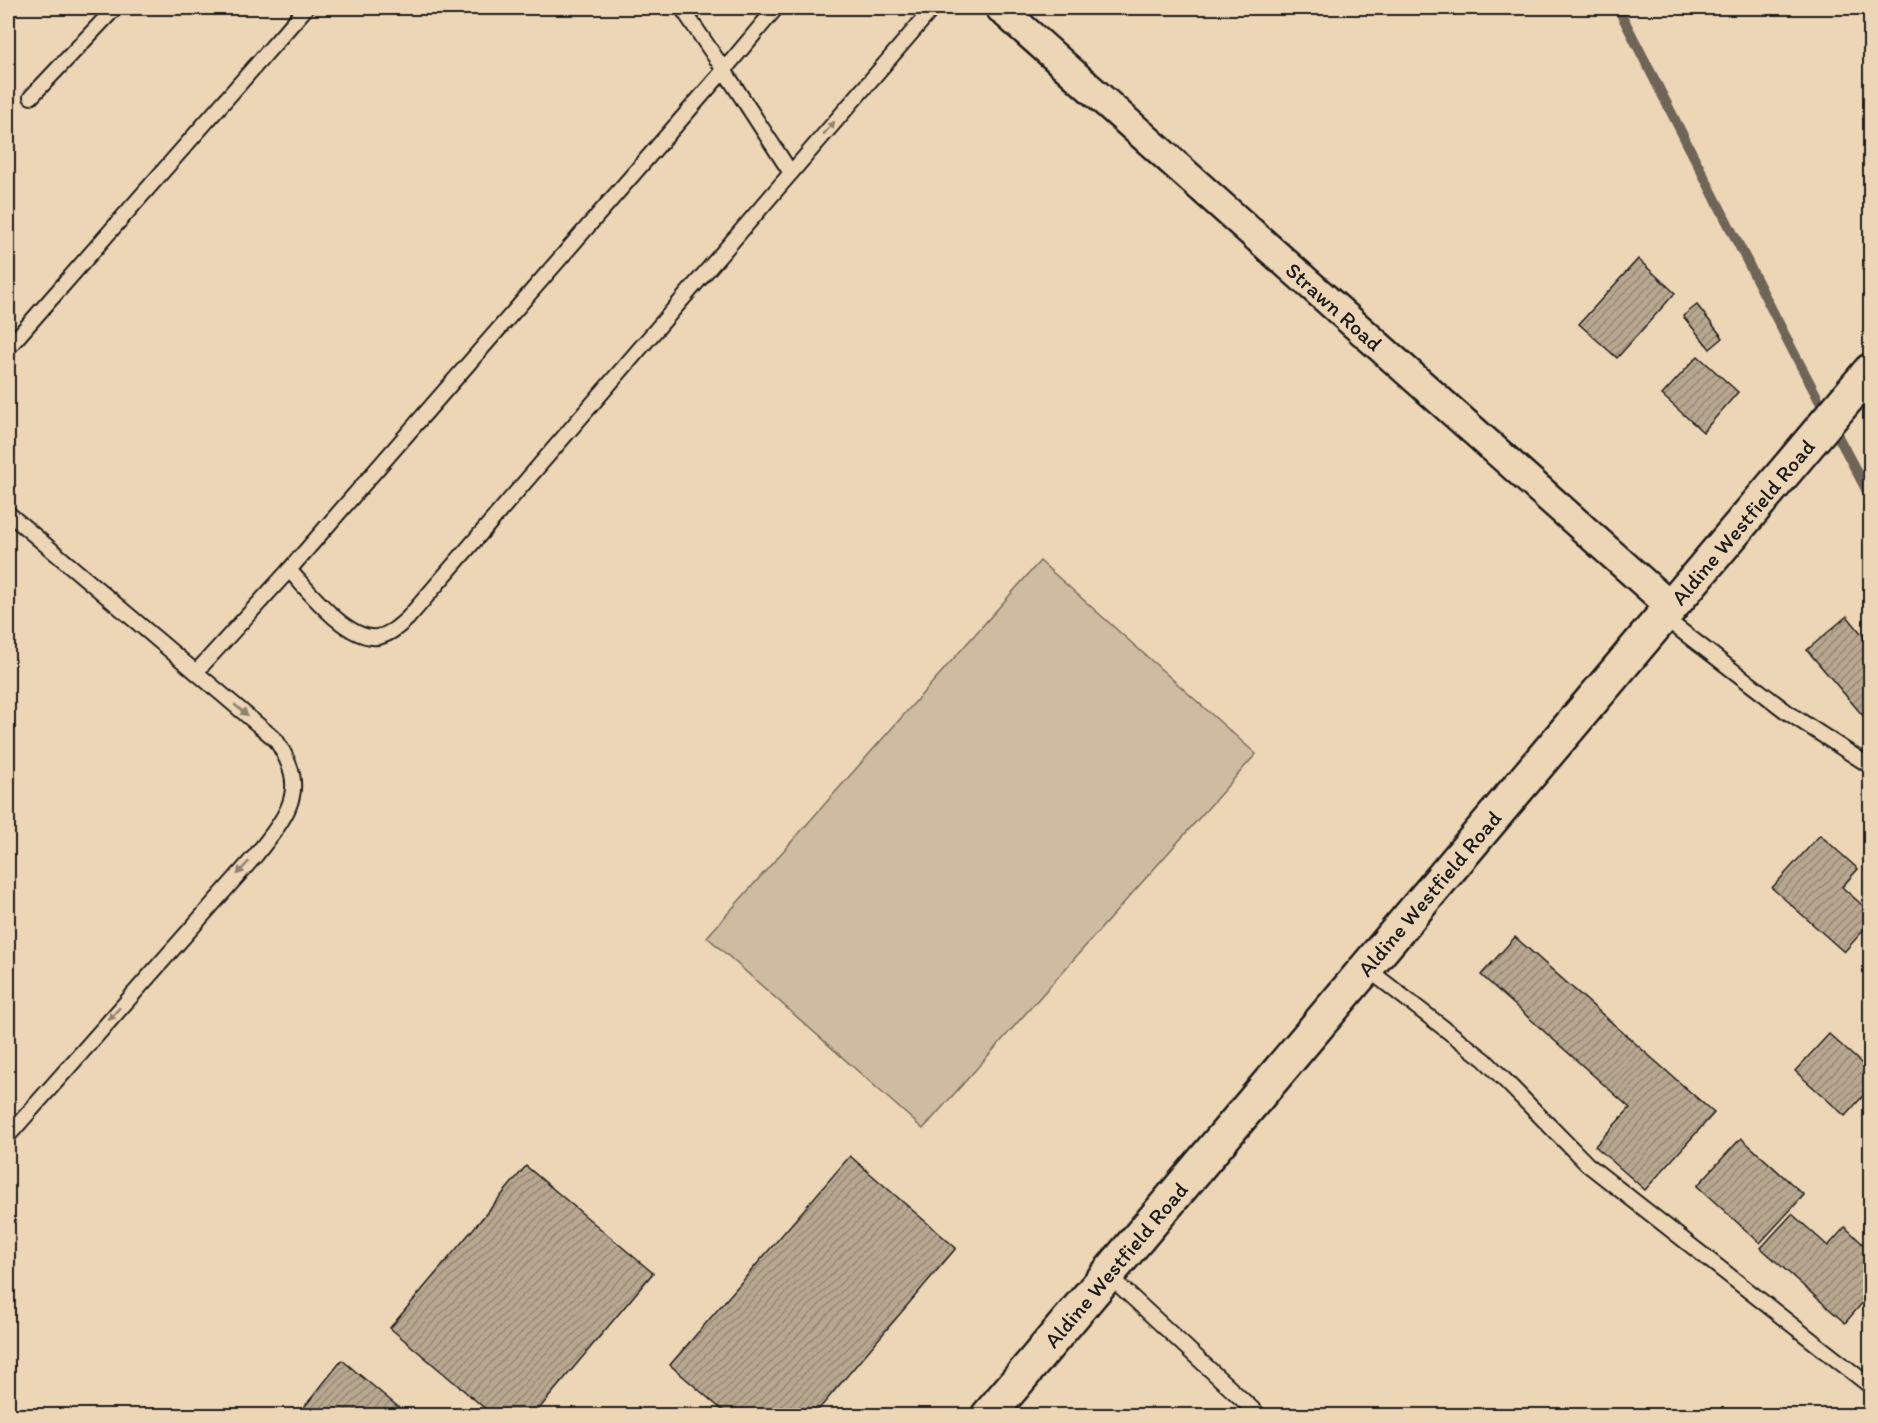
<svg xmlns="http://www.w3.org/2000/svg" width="1878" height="1423" viewBox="0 0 1878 1423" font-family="Itim,sans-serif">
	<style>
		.pitch { fill: #cfbba0; stroke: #766c5e; stroke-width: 1.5 }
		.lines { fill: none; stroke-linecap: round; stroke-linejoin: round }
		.stream { stroke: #6e6559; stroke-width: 10 }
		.building { fill: url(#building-hatch); stroke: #1c1c1c; stroke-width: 1.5 }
		.service-casing { stroke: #1c1c1c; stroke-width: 18 }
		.minor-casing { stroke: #1c1c1c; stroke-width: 33 }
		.secondary-casing { stroke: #1c1c1c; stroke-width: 38 }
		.service { stroke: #edd6b6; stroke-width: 14 }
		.minor { stroke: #edd6b6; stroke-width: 28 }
		.secondary { stroke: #edd6b6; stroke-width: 33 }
		.oneway { fill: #8f8271 }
		.labels { text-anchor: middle; stroke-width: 5; stroke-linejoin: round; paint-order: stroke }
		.street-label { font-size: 22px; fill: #1c1c1c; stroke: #edd6b6 }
	</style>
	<defs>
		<pattern id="building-hatch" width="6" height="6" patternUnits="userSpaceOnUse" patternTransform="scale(1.5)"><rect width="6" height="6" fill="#b9a890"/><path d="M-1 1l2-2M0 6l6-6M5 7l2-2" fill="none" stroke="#968875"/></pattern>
	</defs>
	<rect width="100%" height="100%" fill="#edd6b6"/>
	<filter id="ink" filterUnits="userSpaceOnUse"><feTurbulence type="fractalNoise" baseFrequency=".0167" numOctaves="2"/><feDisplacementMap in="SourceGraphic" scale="12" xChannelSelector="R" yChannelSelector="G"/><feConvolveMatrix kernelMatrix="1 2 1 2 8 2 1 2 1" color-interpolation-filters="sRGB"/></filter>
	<g filter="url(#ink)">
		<polygon class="pitch" points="1040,561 1256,754 923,1129 707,937"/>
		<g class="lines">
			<polyline class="stream" points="1618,8 1793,351 1870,497"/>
		</g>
		<g class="building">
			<polygon points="1638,259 1675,293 1617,358 1579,324"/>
			<polygon points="1697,305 1723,338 1710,349 1683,316"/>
			<polygon points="1698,356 1738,392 1703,432 1662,395"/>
			<polygon points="1847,616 1870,644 1870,724 1807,650"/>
			<polygon points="1820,835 1858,869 1842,887 1870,912 1870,923 1844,952 1772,888"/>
			<polygon points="1515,937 1714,1113 1645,1190 1595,1146 1630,1108 1481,975"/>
			<polygon points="1829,1034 1870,1071 1870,1088 1845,1116 1795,1071"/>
			<polygon points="1741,1138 1804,1195 1760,1243 1697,1186"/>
			<polygon points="850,1156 956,1248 813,1416 729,1416 670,1365"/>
			<polygon points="526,1166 653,1273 533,1416 494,1416 390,1328"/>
			<polygon points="1792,1214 1828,1246 1845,1227 1870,1251 1870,1294 1845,1323 1761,1248"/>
			<polygon points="342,1360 409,1416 297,1416"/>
		</g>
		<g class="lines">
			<defs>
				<g id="service">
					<polyline points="682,8 724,70 776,8"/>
					<polyline points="31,97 115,8"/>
					<polyline points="8,348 306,8"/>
					<path d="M8,513L276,740C281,748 286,756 289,765C304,800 276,829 256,855L8,1136"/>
					<polyline points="289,570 724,70 791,173"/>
					<polyline points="1662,616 1787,712 1870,766"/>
					<path d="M196,672L289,570C309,591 346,640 377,637C390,635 399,626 408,618L933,8"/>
					<polyline points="1365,967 1485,1060 1587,1164 1870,1386"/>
					<polyline points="1107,1274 1260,1416"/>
				</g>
				<g id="minor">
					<path id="s1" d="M1000,8L1670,606"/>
				</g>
				<g id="secondary">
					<path id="s2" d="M988,1416L1870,371"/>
				</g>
			</defs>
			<use href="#service" class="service-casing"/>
			<use href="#minor" class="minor-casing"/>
			<use href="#secondary" class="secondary-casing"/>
			<use href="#service" class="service"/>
			<use href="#minor" class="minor"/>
			<use href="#secondary" class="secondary"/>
		</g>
		<defs><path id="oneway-solid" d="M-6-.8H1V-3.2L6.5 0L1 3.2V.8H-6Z" transform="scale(1.5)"/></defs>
		<g class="oneway">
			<use href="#oneway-solid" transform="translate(829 128) rotate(-50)"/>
			<use href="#oneway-solid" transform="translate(241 710) rotate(40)"/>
			<use href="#oneway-solid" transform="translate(243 868) rotate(132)"/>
			<use href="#oneway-solid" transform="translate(114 1014) rotate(131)"/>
		</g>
	</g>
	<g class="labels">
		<g class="street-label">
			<text dy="8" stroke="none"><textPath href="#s1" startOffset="448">Strawn Road</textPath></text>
			<text dy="8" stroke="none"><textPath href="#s2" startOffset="1170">Aldine Westfield Road</textPath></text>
			<text dy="8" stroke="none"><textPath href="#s2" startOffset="684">Aldine Westfield Road</textPath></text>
			<text dy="8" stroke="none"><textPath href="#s2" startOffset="198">Aldine Westfield Road</textPath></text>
		</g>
	</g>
	<rect width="1878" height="1423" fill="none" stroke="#edd6b6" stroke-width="30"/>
	<rect x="15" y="15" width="1848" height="1393" fill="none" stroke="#1c1c1c" stroke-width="2" filter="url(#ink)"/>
</svg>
